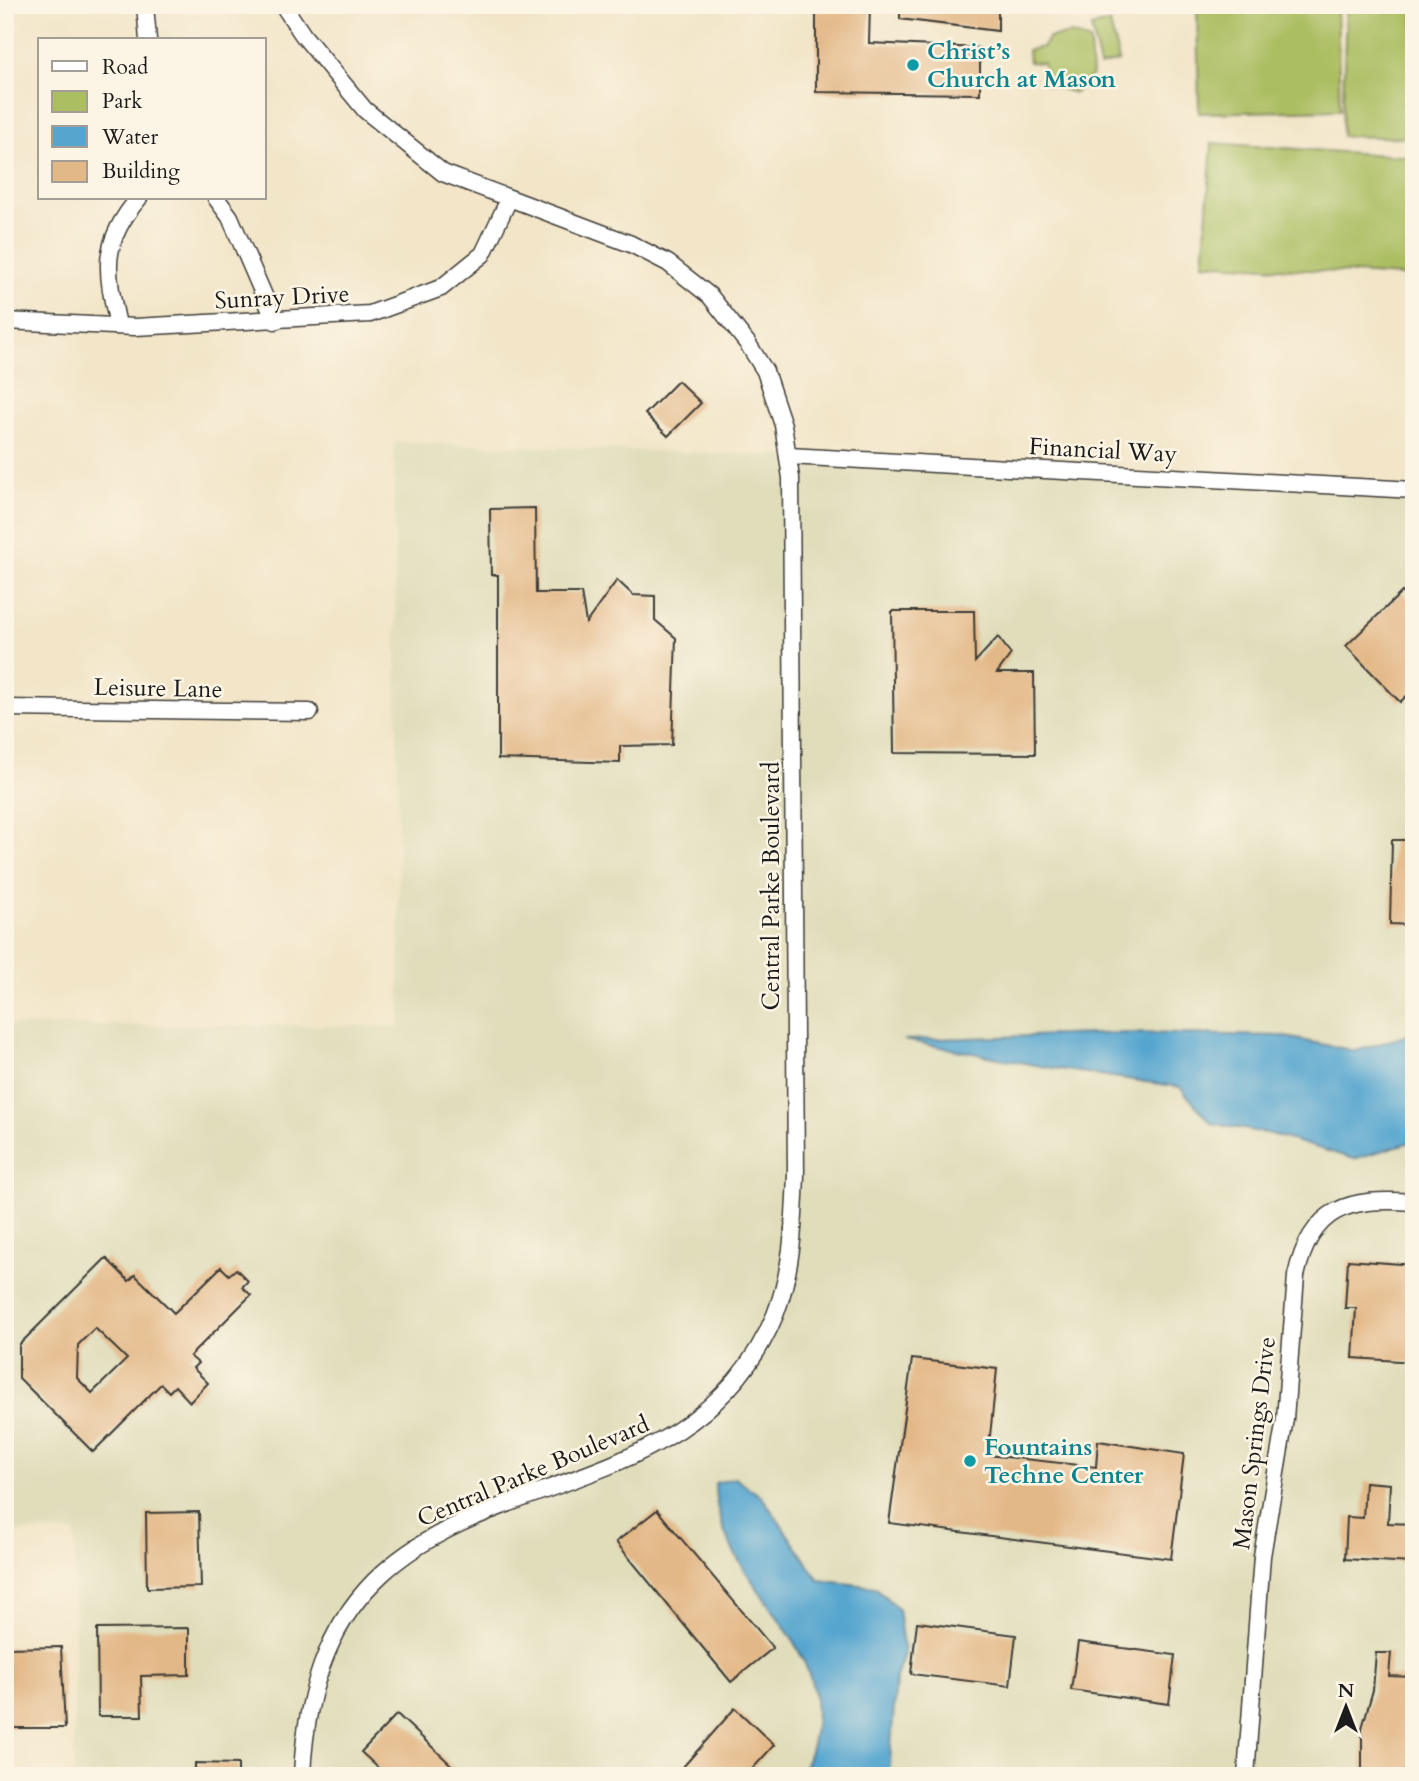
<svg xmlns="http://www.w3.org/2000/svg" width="1419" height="1781" viewBox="0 0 1419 1781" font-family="Cardo,serif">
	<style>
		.built { fill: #e0ddbb }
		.green { fill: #abbe62; stroke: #646d3f; stroke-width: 2 }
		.water { fill: #55a5cf; stroke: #386076; stroke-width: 2 }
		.building { fill: #e3b887; fill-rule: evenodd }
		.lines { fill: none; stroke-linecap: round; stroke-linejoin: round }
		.street-casing { stroke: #3c3a36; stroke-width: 19 }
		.street { stroke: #fff; stroke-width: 16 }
		.culture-dot { fill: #0f9aa8; stroke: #fcf5e5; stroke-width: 2.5 }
		.labels { text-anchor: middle; stroke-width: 5; stroke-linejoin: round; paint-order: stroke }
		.culture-label { font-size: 24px; font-weight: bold; fill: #0d838f; stroke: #fcf5e5; text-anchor: start }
		.street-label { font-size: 24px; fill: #1c1c1c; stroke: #fcf5e5 }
	</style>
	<rect width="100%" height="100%" fill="#fcf5e5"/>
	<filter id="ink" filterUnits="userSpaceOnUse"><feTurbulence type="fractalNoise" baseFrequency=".0143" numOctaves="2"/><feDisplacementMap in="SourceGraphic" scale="14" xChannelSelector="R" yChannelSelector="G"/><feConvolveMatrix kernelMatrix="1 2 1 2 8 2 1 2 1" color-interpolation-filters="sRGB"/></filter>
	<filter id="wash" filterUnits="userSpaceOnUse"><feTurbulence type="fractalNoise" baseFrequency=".00686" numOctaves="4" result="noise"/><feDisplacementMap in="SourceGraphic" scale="28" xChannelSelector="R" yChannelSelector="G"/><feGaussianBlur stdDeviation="1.57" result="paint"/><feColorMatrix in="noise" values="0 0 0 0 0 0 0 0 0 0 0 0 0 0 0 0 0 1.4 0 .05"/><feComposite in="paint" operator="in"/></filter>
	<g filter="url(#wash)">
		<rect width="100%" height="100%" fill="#f2e5c8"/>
		<polygon class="built" points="394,442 789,456 1414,490 1414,1776 74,1776 75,1532 5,1531 5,1025 400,1026"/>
		<g class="green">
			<polygon points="1197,5 1337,5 1340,110 1199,113"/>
			<polygon points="1346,5 1414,5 1414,138 1342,136"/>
			<polygon points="1110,23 1119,61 1100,66 1091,27"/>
			<polygon points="1071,34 1090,41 1092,75 1075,93 1045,84 1043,63 1029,62 1028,50 1043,47 1048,38"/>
			<polygon points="1212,143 1414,157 1414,277 1203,263"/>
		</g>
		<g class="water">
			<polygon points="1128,1033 1281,1036 1356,1051 1414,1033 1414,1141 1354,1159 1271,1134 1211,1123 1180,1087 1046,1067 904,1040"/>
			<path d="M735,1478L762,1497L819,1580L875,1587L898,1609L904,1654L896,1678L889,1776H800C864,1646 715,1595 715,1483Z"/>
		</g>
		<g id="blocks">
			<g class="building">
				<polygon points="816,5 870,5 869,43 980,48 980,94 816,92"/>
				<polygon points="900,5 998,5 998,31 900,19"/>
				<polygon points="678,381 701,403 668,436 645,414"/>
				<polygon points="535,508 536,593 581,593 586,623 617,580 633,595 655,596 655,620 676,638 672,745 620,746 620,763 498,759 498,575 491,575 490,509"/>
				<polygon points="1402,592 1414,604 1414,689 1400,702 1346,646"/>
				<polygon points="892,611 974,611 975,662 998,637 1011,654 997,673 1034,673 1035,754 894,753"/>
				<polygon points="1392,840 1414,840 1414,925 1390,924"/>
				<path d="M106,1258L129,1281L135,1275L174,1313L221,1267L229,1275L236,1269L248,1281L242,1287L251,1295L190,1356L198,1363L193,1368L208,1383L190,1402L175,1386L169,1392L161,1384L93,1452L19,1378V1345ZM95,1328L127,1359L92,1393L77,1378L78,1345Z"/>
				<polygon points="1348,1260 1414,1265 1414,1362 1353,1358 1356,1308 1345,1308"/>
				<polygon points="912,1359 997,1369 988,1455 1096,1467 1098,1441 1184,1454 1171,1559 889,1523"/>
				<polygon points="1365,1482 1390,1484 1388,1523 1414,1524 1411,1563 1345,1559 1347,1517 1363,1518"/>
				<polygon points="657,1510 773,1648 731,1682 616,1542"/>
				<polygon points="199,1512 201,1587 147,1588 146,1513"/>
				<polygon points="917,1622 1016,1635 1010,1686 911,1674"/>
				<polygon points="189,1628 189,1675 141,1676 142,1716 98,1716 97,1629"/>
				<polygon points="1078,1642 1175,1655 1169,1704 1071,1690"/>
				<polygon points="61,1647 65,1728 5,1728 5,1648"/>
				<polygon points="1376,1653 1391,1653 1389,1676 1414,1677 1414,1776 1362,1776 1362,1728 1373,1690"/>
				<polygon points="735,1708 774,1745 746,1776 675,1776"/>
				<polygon points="397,1714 463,1776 387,1776 361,1752"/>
				<polygon points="195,1763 238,1764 238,1776 195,1776"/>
			</g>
		</g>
	</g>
	<g filter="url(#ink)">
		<use href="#blocks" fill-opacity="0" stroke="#3c3a36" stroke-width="2"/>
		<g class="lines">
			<defs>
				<g id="street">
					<polyline points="145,5 148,40"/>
					<path d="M283,5L303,35L365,110L443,173L631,244L668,263L710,296L748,344L765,371L783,425L791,478L796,1174C794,1222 793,1269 775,1315C673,1563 317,1418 302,1776"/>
					<polyline points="216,198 230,217 275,321"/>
					<polyline points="5,321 135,327 370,314 441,288 483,254 509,199"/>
					<path d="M118,325C106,271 100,243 139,198"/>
					<polyline points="789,456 1414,490"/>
					<polyline points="5,708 310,712"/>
					<path d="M1246,1776L1262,1556L1285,1419L1296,1276C1311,1207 1348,1197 1414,1202"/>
				</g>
			</defs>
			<use href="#street" class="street-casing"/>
			<use href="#street" class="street"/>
		</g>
	</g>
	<g class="culture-dot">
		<circle cx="913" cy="65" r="7"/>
		<circle cx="970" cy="1461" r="7"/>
	</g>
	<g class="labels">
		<g class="culture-label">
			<text x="927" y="59">Christ’s<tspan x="927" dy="28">Church at Mason</tspan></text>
			<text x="984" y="1455">Fountains<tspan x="984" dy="28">Techne Center</tspan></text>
		</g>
		<g class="street-label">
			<text transform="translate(282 297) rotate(-3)" y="8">Sunray Drive</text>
			<text transform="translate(1103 450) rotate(3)" y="8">Financial Way</text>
			<text transform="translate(158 688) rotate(1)" y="8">Leisure Lane</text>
			<text transform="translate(771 886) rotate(-90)" y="8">Central Parke Boulevard</text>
			<text transform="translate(1254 1443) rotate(-83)" y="8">Mason Springs Drive</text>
			<text transform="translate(533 1471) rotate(-23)" y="8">Central Parke Boulevard</text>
		</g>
	</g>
	<rect width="1419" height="1781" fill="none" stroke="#fcf5e5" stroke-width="28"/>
	<rect x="38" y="38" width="228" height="161" fill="#fcf5e5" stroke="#a29e95" stroke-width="2"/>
	<rect x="52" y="61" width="35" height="10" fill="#ffffff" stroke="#a29e95" stroke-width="2"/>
	<text x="102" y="74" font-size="21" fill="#1c1c1c">Road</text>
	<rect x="52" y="91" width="35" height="21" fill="#abbe62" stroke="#a29e95" stroke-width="2"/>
	<text x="102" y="108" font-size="21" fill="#1c1c1c">Park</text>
	<rect x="52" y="126" width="35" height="21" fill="#55a5cf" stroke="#a29e95" stroke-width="2"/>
	<text x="102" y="144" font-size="21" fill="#1c1c1c">Water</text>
	<rect x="52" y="161" width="35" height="21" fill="#e3b887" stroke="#a29e95" stroke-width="2"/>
	<text x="102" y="178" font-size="21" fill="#1c1c1c">Building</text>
	<g transform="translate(1346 1707)" stroke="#fcf5e5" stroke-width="5" paint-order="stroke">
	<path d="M0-5L12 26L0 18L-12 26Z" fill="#1c1c1c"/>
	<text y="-10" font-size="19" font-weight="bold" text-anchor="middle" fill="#1c1c1c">N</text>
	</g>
</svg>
